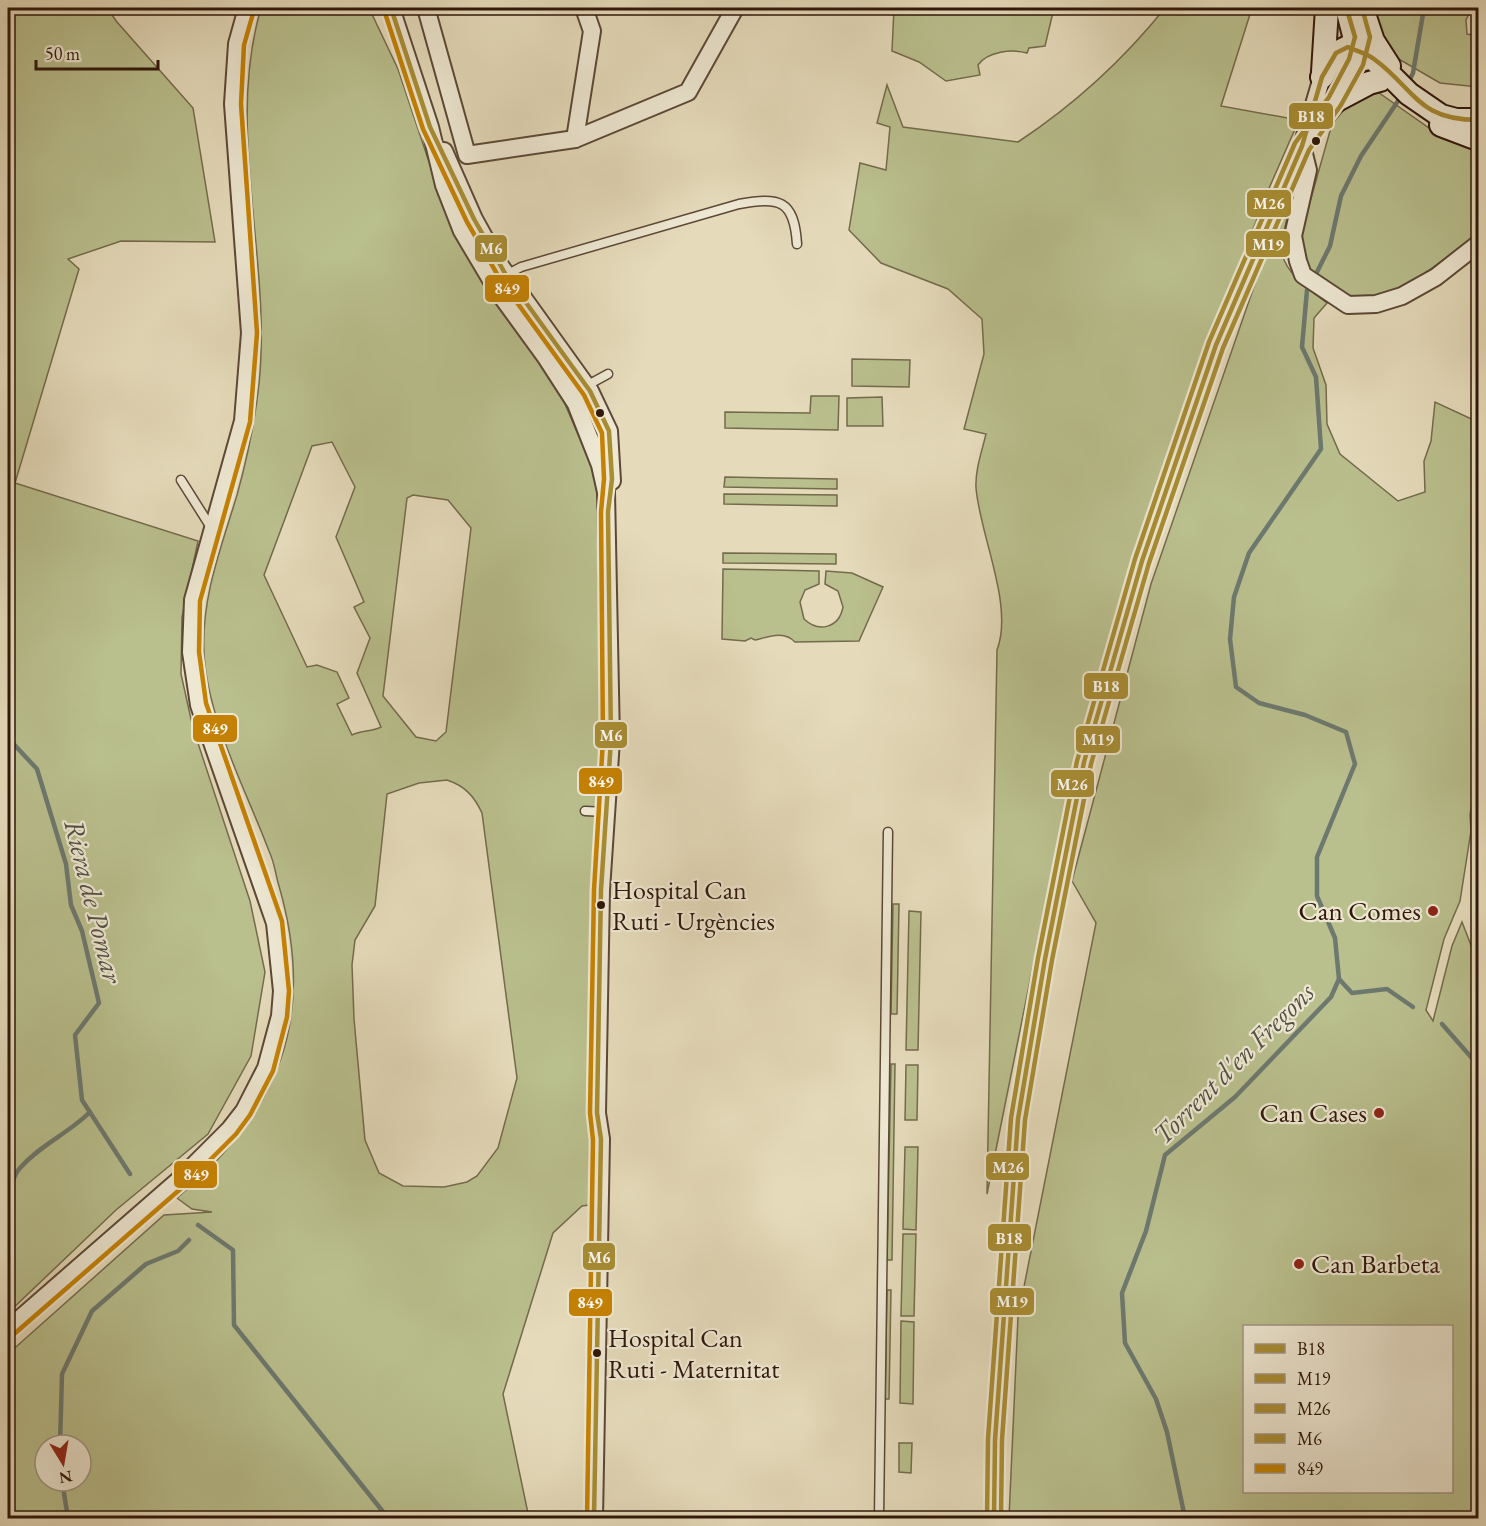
<svg xmlns="http://www.w3.org/2000/svg" width="1486" height="1526" viewBox="0 0 1486 1526" font-family="'EB Garamond',serif">
	<style>
		.green { fill: #b9bf8d; stroke: #746b4c; stroke-width: 1.5; fill-rule: evenodd }
		.lines { fill: none; stroke-linecap: round; stroke-linejoin: round }
		.stream { stroke: #6d796f; stroke-width: 4.5 }
		.lane-casing { stroke: #5c4836; stroke-width: 11 }
		.street-casing { stroke: #5c4836; stroke-width: 20 }
		.secondary-casing { stroke: #2f170a; stroke-width: 26 }
		.lane { stroke: #eee8d3; stroke-width: 8 }
		.street { stroke: #eee8d3; stroke-width: 16 }
		.secondary { stroke: #eee8d3; stroke-width: 22 }
		.bus-1-casing { stroke: #eee8d3; stroke-width: 9 }
		.bus-2-casing { stroke: #eee8d3; stroke-width: 9 }
		.bus-3-casing { stroke: #eee8d3; stroke-width: 9 }
		.bus-4-casing { stroke: #eee8d3; stroke-width: 9 }
		.bus-5-casing { stroke: #eee8d3; stroke-width: 9 }
		.bus-1 { stroke: #a88d33; stroke-width: 4.5 }
		.bus-2 { stroke: #a88d33; stroke-width: 4.5 }
		.bus-3 { stroke: #a88d33; stroke-width: 4.5 }
		.bus-4 { stroke: #a88d33; stroke-width: 4.5 }
		.bus-5 { stroke: #c58202; stroke-width: 4.5 }
		.bus-dot { fill: #2f170a; stroke: #eee8d3; stroke-width: 2 }
		.poi-dot { fill: #8f2418; stroke: #eee8d3; stroke-width: 2 }
		.labels { text-anchor: middle; stroke-width: 4.5; stroke-linejoin: round; paint-order: stroke }
		.bus-label { font-size: 26px; fill: #2f170a; stroke: #eee8d3; text-anchor: start }
		.poi-label { font-size: 27px; fill: #2f170a; stroke: #eee8d3; text-anchor: end }
		.water-label { font-size: 28px; font-style: italic; fill: #535045; stroke: #eee8d3 }
		.line-badge { stroke: #eee8d3; stroke-width: 2 }
		.badge-label { font-size: 16px; text-anchor: middle; font-weight: bold; fill: #fff }
	</style>
	<rect width="100%" height="100%" fill="#e5dbbb"/>
	<filter id="stains"><feTurbulence type="fractalNoise" baseFrequency=".00333" numOctaves="4"/><feColorMatrix values="0 0 0 0 .2 0 0 0 0 .09 0 0 0 0 .02 0 0 0 .5 -.17"/></filter>
	<radialGradient id="worn" r=".72"><stop offset=".6" stop-color="#630" stop-opacity="0"/><stop offset="1" stop-color="#630" stop-opacity=".3"/></radialGradient>
	<g class="green">
		<polygon points="8,8 107,8 117,22 193,108 215,242 121,241 68,259 79,269 15,483 198,541 182,617 181,674 193,728 250,901 265,972 251,1056 208,1134 116,1210 8,1313"/>
		<path d="M261,8H369L398,69L428,159L568,398L565,404L597,479L599,533L601,690L591,991L589,1205L582,1206L553,1233L503,1394L529,1518H8V1354L164,1215L212,1212L192,1209L177,1198C280,1111 317,1018 279,886C275,873 275,864 269,851C246,790 208,720 204,654C201,598 221,548 237,495C247,459 255,421 259,384C272,259 225,130 261,8ZM332,442L355,487L336,537L364,602L354,607L370,638L357,673L381,727C371,732 362,730 352,735L337,704L349,698L337,672L317,665L307,667L264,575L312,446ZM413,495L448,500L471,528L446,732L436,741L416,737L383,696L407,498ZM447,780C465,786 474,796 482,813L517,1078L498,1148L477,1176L467,1182L444,1187L403,1186L379,1173L365,1140L354,1019L352,965L355,940L375,906L387,794L419,783ZM45,1445H81V1481H45Z"/>
		<path d="M894,8H1054L1045,46L1029,48L1027,53C1012,49 988,51 978,65L980,75L946,81L919,62L892,51Z"/>
		<path d="M1165,8H1252L1221,106L1299,120L1270,186L1192,385L1092,696L1056,852L987,1194L997,650C1014,605 980,536 976,488C975,470 982,451 986,434L964,429L984,354L982,319L948,289L881,263L849,230L860,163L886,170L890,127L877,123L887,85L903,127L1018,142C1074,105 1124,59 1165,8Z"/>
		<polygon points="1372,8 1472,8 1466,20 1467,34 1478,36 1478,87 1440,83 1390,54"/>
		<path d="M1375,90L1432,130L1478,146V234C1450,254 1400,298 1366,299C1343,300 1321,283 1303,270L1298,244L1332,124L1349,104Z"/>
		<path d="M1296,182C1292,203 1282,229 1282,251C1283,272 1312,292 1327,303L1314,318L1313,348L1326,385L1327,424L1340,454L1398,501L1425,492L1424,461L1431,441L1435,402L1478,422V779L1470,814L1471,831L1460,901L1444,939L1426,1010L1433,1021L1452,946L1462,922L1474,953L1478,954V1518H1009L1018,1317L1096,923L1072,881L1151,584L1267,249ZM1244,1326H1452V1492H1244Z"/>
		<polygon points="852,359 910,360 909,387 852,386"/>
		<polygon points="811,396 839,396 838,430 725,428 725,412 810,413"/>
		<polygon points="882,397 883,426 847,426 847,398"/>
		<polygon points="725,477 837,479 837,489 724,487"/>
		<polygon points="724,494 837,495 837,506 724,504"/>
		<polygon points="723,553 836,554 836,564 723,563"/>
		<path d="M723,569L819,571V584L805,590L800,602L804,619C819,633 839,628 843,607L838,591L825,584L826,571L852,573L883,587L859,641L795,642C784,630 768,637 755,640L751,638L745,641L722,639Z"/>
		<polygon points="893,904 899,904 897,1014 891,1014"/>
		<polygon points="909,911 921,912 918,1050 906,1050"/>
		<polygon points="891,1064 895,1064 892,1260 887,1260"/>
		<polygon points="906,1065 918,1065 917,1120 905,1120"/>
		<polygon points="905,1147 918,1147 916,1230 903,1229"/>
		<polygon points="903,1234 916,1234 914,1316 901,1316"/>
		<polygon points="887,1290 891,1290 889,1399 885,1399"/>
		<polygon points="901,1321 914,1322 913,1404 900,1403"/>
		<polygon points="899,1443 912,1443 911,1473 899,1472"/>
	</g>
	<g class="lines">
		<g class="stream">
			<polyline points="1408,83 1413,73 1424,8"/>
			<polyline points="1314,278 1330,246 1341,196 1361,156 1402,95"/>
			<polyline points="8,738 37,769 66,864 71,905 82,931 99,1003 75,1035 82,1100 130,1174"/>
			<polyline points="1339,979 1352,993 1387,989 1413,1007"/>
			<polyline points="1442,1024 1478,1065"/>
			<path d="M8,1193C12,1185 14,1174 20,1168C40,1145 69,1133 90,1112"/>
			<polyline points="198,1225 233,1250 234,1325 388,1518"/>
			<polyline points="60,1445 62,1374 92,1311 146,1264 178,1251 189,1240"/>
			<polyline points="62,1481 68,1518"/>
			<polyline points="1185,1518 1167,1432 1156,1399 1125,1343 1122,1293 1146,1231 1165,1155 1235,1097 1331,997 1339,979 1335,938 1317,896 1317,857 1355,764 1346,732 1305,715 1259,703 1236,687 1230,639 1234,597 1249,553 1321,449 1316,377 1302,347 1307,290 1310,285"/>
		</g>
		<defs>
			<g id="lane">
				<path d="M506,275L521,267L739,204C779,197 794,199 797,244"/>
				<polyline points="586,386 608,374"/>
				<polyline points="181,480 212,529"/>
				<polyline points="585,811 607,812"/>
				<polyline points="879,1518 888,832"/>
			</g>
			<g id="street">
				<polyline points="391,8 430,127 444,185 462,231 497,290 545,356 576,404 600,465 606,492 611,740 601,890 597,1113 601,1139 594,1518"/>
				<polyline points="426,8 467,155 575,139 688,92 735,8"/>
				<polyline points="1309,135 1335,101"/>
				<polyline points="575,139 592,31 584,8"/>
				<polyline points="1302,146 1308,170 1293,236 1298,261 1303,275 1348,305 1376,304 1402,296 1436,277 1478,244"/>
				<polyline points="444,151 474,219 499,264 590,391 609,431 612,481"/>
				<polyline points="8,1329 180,1179 230,1129 244,1111 266,1068 280,1016 282,991 275,923 199,705 191,652 193,600 243,421 250,333 233,104 237,44 247,8"/>
				<polyline points="994,1518 995,1440 1018,1119 1045,959 1084,762 1142,561 1216,345 1302,146 1322,77"/>
			</g>
			<g id="secondary">
				<polyline points="1347,8 1356,43 1365,59"/>
				<polyline points="1362,8 1373,41 1389,66"/>
				<polyline points="1323,72 1327,8"/>
				<polyline points="1322,77 1336,53 1348,47 1373,58 1409,94 1441,116 1456,120 1478,120"/>
				<polyline points="1335,101 1356,62 1363,40"/>
				<polyline points="1335,101 1369,83 1380,80"/>
				<polyline points="1441,125 1478,139"/>
			</g>
		</defs>
		<use href="#lane" class="lane-casing"/>
		<use href="#street" class="street-casing"/>
		<use href="#secondary" class="secondary-casing"/>
		<use href="#lane" class="lane"/>
		<use href="#street" class="street"/>
		<use href="#secondary" class="secondary"/>
		<defs>
			<path id="bus-1" d="M994,1518L995,1440L1018,1119L1045,959L1084,762L1142,561L1216,345L1302,146L1322,77L1336,53L1348,47C1356,51 1366,53 1374,59C1415,89 1417,120 1478,120"/>
			<polyline id="bus-2" points="1001,1518 1002,1440 1025,1120 1052,960 1091,764 1149,563 1223,348 1309,150 1341,105 1363,65 1370,37 1362,8"/>
			<polyline id="bus-3" points="987,1518 988,1439 1011,1118 1038,958 1077,761 1135,559 1209,342 1295,143 1329,97 1349,59 1355,37 1347,10"/>
			<polyline id="bus-4" points="391,8 430,127 474,219 506,275 590,391 609,431 612,479 608,512 611,740 601,890 597,1113 601,1139 594,1518"/>
			<g id="bus-5">
				<polyline points="384,10 423,129 467,222 500,279 584,395 602,433 604,479 601,512 603,740 594,890 590,1113 593,1140 587,1518"/>
				<polyline points="13,1335 185,1185 236,1134 250,1115 273,1071 287,1017 289,991 282,921 206,703 199,652 200,601 250,422 257,333 241,104 244,45 254,10"/>
			</g>
		</defs>
		<use href="#bus-1" class="bus-1-casing"/>
		<use href="#bus-2" class="bus-2-casing"/>
		<use href="#bus-3" class="bus-3-casing"/>
		<use href="#bus-4" class="bus-4-casing"/>
		<use href="#bus-5" class="bus-5-casing"/>
		<use href="#bus-1" class="bus-1"/>
		<use href="#bus-2" class="bus-2"/>
		<use href="#bus-3" class="bus-3"/>
		<use href="#bus-4" class="bus-4"/>
		<use href="#bus-5" class="bus-5"/>
	</g>
	<g class="bus-dot">
		<circle cx="1316" cy="141" r="5"/>
		<circle cx="600" cy="413" r="5"/>
		<circle cx="601" cy="905" r="5"/>
		<circle cx="597" cy="1353" r="5"/>
	</g>
	<g class="poi-dot">
		<circle cx="1433" cy="911" r="6"/>
		<circle cx="1379" cy="1113" r="6"/>
		<circle cx="1299" cy="1264" r="6"/>
	</g>
	<g class="labels">
		<g class="bus-label">
			<text x="612" y="899">Hospital Can<tspan x="612" dy="31">Ruti - Urgències</tspan></text>
			<text x="608" y="1347">Hospital Can<tspan x="608" dy="31">Ruti - Maternitat</tspan></text>
		</g>
		<g class="poi-label">
			<text x="1421" y="920">Can Comes</text>
			<text x="1367" y="1122">Can Cases</text>
			<text x="1311" y="1273" text-anchor="start">Can Barbeta</text>
		</g>
		<g class="water-label">
			<text transform="translate(94 901) rotate(76)" y="10">Riera de Pomar</text>
			<text transform="translate(1233 1063) rotate(-45)" y="10">Torrent d'en Fregons</text>
		</g>
	</g>
	<g class="line-badge">
		<rect x="1288" y="102" width="46" height="28" rx="6" fill="#a88d33"/>
		<rect x="1246" y="189" width="46" height="29" rx="6" fill="#a88d33"/>
		<rect x="1245" y="230" width="46" height="28" rx="6" fill="#a88d33"/>
		<rect x="474" y="234" width="34" height="29" rx="6" fill="#a88d33"/>
		<rect x="484" y="274" width="46" height="29" rx="6" fill="#c58202"/>
		<rect x="1083" y="672" width="46" height="28" rx="6" fill="#a88d33"/>
		<rect x="192" y="714" width="46" height="29" rx="6" fill="#c58202"/>
		<rect x="594" y="721" width="34" height="28" rx="6" fill="#a88d33"/>
		<rect x="1075" y="725" width="46" height="29" rx="6" fill="#a88d33"/>
		<rect x="578" y="767" width="45" height="28" rx="6" fill="#c58202"/>
		<rect x="1050" y="769" width="45" height="29" rx="6" fill="#a88d33"/>
		<rect x="985" y="1152" width="45" height="29" rx="6" fill="#a88d33"/>
		<rect x="173" y="1160" width="45" height="29" rx="6" fill="#c58202"/>
		<rect x="987" y="1223" width="45" height="29" rx="6" fill="#a88d33"/>
		<rect x="582" y="1242" width="34" height="29" rx="6" fill="#a88d33"/>
		<rect x="989" y="1287" width="46" height="29" rx="6" fill="#a88d33"/>
		<rect x="568" y="1288" width="45" height="29" rx="6" fill="#c58202"/>
	</g>
	<g class="badge-label">
		<text x="1311" y="122">B18</text>
		<text x="1269" y="209">M26</text>
		<text x="1268" y="250">M19</text>
		<text x="491" y="254">M6</text>
		<text x="507" y="294">849</text>
		<text x="1106" y="692">B18</text>
		<text x="215" y="734">849</text>
		<text x="611" y="741">M6</text>
		<text x="1098" y="745">M19</text>
		<text x="601" y="787">849</text>
		<text x="1072" y="790">M26</text>
		<text x="1008" y="1173">M26</text>
		<text x="196" y="1180">849</text>
		<text x="1009" y="1244">B18</text>
		<text x="599" y="1263">M6</text>
		<text x="1012" y="1307">M19</text>
		<text x="590" y="1308">849</text>
	</g>
	<rect width="1486" height="1526" fill="none" stroke="#e5dbbb" stroke-width="30"/>
	<rect x="9" y="9" width="1468" height="1508" fill="none" stroke="#2f170a" stroke-width="3"/>
	<rect x="15" y="15" width="1456" height="1496" fill="none" stroke="#2f170a" stroke-width="1.5"/>
	<rect x="1243" y="1325" width="210" height="168" fill="#eee8d3" stroke="#a29483" stroke-width="1.5"/>
	<rect x="1255" y="1344" width="30" height="9" fill="#a88d33" stroke="#a29483" stroke-width="1.5"/>
	<text x="1297" y="1355" font-size="18" fill="#2f170a">B18</text>
	<rect x="1255" y="1374" width="30" height="9" fill="#a88d33" stroke="#a29483" stroke-width="1.5"/>
	<text x="1297" y="1385" font-size="18" fill="#2f170a">M19</text>
	<rect x="1255" y="1404" width="30" height="9" fill="#a88d33" stroke="#a29483" stroke-width="1.5"/>
	<text x="1297" y="1415" font-size="18" fill="#2f170a">M26</text>
	<rect x="1255" y="1434" width="30" height="9" fill="#a88d33" stroke="#a29483" stroke-width="1.5"/>
	<text x="1297" y="1445" font-size="18" fill="#2f170a">M6</text>
	<rect x="1255" y="1464" width="30" height="9" fill="#c58202" stroke="#a29483" stroke-width="1.5"/>
	<text x="1297" y="1475" font-size="18" fill="#2f170a">849</text>
	<g transform="translate(63 1463) rotate(169)"><circle r="28" fill="#eee8d3" stroke="#a29483" stroke-width="1.5"/>
	<path d="M0-4.5L10 22L0 15L-10 22Z" fill="#8f2418"/>
	<text y="-9" font-size="16" font-weight="bold" text-anchor="middle" fill="#2f170a">N</text>
	</g>
	<path d="M36 60v9h122v-9" fill="none" stroke="#2f170a" stroke-width="3"/>
	<text x="45" y="60" font-size="18" fill="#2f170a" stroke="#eee8d3" stroke-width="4.5" paint-order="stroke">50 m</text>
	<rect width="100%" height="100%" filter="url(#stains)"/>
	<rect width="100%" height="100%" fill="url(#worn)"/>
</svg>
